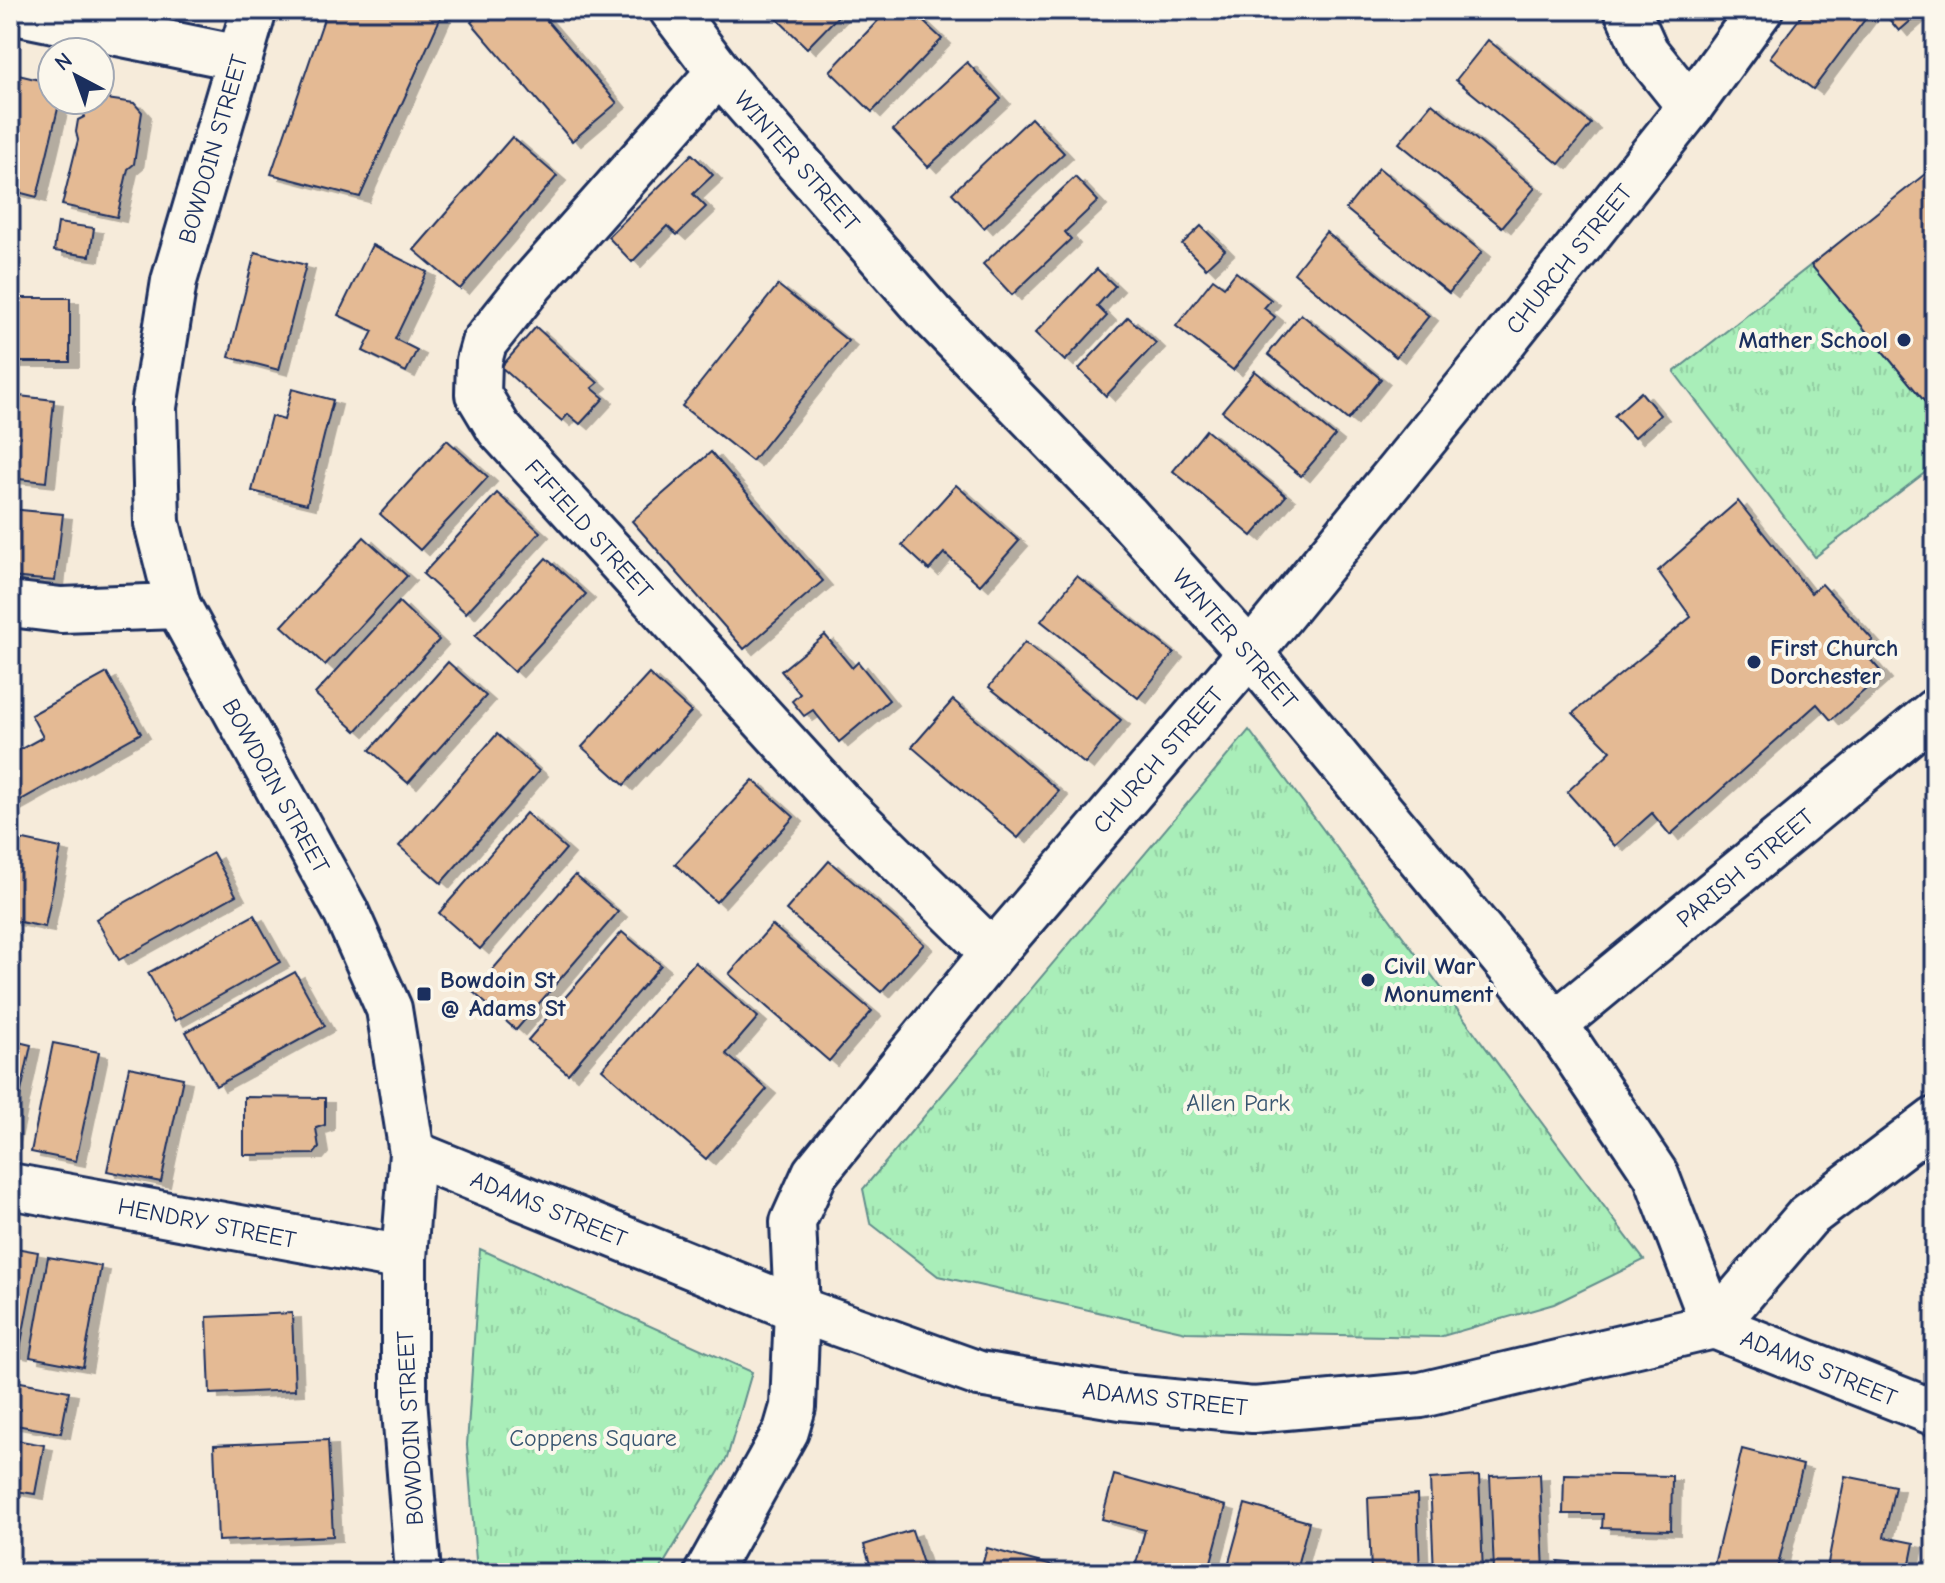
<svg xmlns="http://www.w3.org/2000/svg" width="1945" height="1583" viewBox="0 0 1945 1583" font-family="'Comic Neue',sans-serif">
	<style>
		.grass { fill: url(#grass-tufts); stroke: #628e8c; stroke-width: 2 }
		.building { fill: #e4ba94; stroke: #1b2f5e; stroke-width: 2; filter: url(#shadow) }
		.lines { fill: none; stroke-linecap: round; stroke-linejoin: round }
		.street-casing { stroke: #1b2f5e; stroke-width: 50 }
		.secondary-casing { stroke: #1b2f5e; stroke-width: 50 }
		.street { stroke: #fbf7ec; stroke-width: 44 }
		.secondary { stroke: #fbf7ec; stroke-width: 44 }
		.poi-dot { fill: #1b2f5e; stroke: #fbf7ec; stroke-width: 3 }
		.labels { text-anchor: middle; stroke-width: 8; stroke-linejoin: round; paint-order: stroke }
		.street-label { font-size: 24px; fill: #1b2f5e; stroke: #fbf7ec }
		.poi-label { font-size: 24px; font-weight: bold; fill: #1b2f5e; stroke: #fbf7ec; text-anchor: start }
		.park-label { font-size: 24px; fill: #375570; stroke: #fbf7ec }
	</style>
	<defs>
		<pattern id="grass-tufts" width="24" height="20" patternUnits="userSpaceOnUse" patternTransform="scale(2)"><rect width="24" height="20" fill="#a9eeb9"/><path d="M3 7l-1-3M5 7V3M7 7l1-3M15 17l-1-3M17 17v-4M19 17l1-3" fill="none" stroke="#91cca1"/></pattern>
		<filter id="shadow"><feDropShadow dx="9" dy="5" stdDeviation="0" flood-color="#0004"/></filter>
	</defs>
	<rect width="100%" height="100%" fill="#f6ebda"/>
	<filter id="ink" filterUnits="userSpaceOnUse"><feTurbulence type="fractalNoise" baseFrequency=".0125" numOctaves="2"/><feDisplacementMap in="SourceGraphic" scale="16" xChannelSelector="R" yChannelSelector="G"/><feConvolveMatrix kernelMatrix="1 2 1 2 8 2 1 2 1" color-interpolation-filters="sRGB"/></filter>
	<g filter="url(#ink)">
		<g class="grass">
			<polygon points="1811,265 1935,414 1935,465 1815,557 1674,372"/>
			<polygon points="1249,730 1644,1260 1554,1304 1439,1337 1186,1332 938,1276 870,1223 863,1189"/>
			<polygon points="480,1249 752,1372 727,1458 658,1573 477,1573 467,1445"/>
		</g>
		<g class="building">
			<polygon points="327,10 444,10 360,197 271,174"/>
			<polygon points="485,10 538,10 617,103 572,141 471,22"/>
			<polygon points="768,10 844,10 807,48"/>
			<polygon points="888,10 911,10 942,39 872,112 830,71"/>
			<polygon points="1806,10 1872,10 1813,89 1770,57"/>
			<polygon points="1885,10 1921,10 1922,11 1899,31 1883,12"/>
			<polygon points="1488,40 1591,124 1559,164 1456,80"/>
			<polygon points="967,62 1001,99 928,167 893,130"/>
			<polygon points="10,73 52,83 52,100 60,100 37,197 10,190"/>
			<polygon points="100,98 134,103 142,112 134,164 128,169 117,217 62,205 78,140 76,132 78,120 84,117 88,100"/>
			<polygon points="1432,103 1535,188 1502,227 1399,143"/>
			<polygon points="1031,118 1064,153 984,228 952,193"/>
			<polygon points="512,137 557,176 460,289 414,250"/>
			<polygon points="692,154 713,175 693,194 706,207 677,235 667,226 632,262 608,237"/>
			<polygon points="1935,166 1935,414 1811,265"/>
			<polygon points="1379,168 1482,252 1449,293 1346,209"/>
			<polygon points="1075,177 1098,201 1065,232 1071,239 1012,295 983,264"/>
			<polygon points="58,223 94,228 90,256 54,251"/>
			<polygon points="1201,226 1225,250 1206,268 1182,244"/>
			<polygon points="1326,232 1429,316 1396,357 1294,273"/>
			<polygon points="372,245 427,272 395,339 417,350 406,372 363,351 373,331 338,315"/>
			<polygon points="255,252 306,265 279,370 229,357"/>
			<polygon points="1097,269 1115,286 1097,306 1107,316 1065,361 1035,333"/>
			<polygon points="1236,272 1271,300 1264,308 1275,317 1233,370 1176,326 1213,279 1224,287"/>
			<polygon points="778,285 848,341 752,461 682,406"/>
			<rect x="10" y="298" width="60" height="64"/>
			<polygon points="1301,314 1381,379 1348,420 1268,354"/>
			<polygon points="1128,317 1156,343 1106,396 1079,369"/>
			<polygon points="536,327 598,383 592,388 604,398 580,424 568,414 562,421 501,367"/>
			<polygon points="1255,371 1335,436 1301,476 1222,411"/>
			<polygon points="292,389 333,400 307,504 252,491 271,416 284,420"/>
			<polygon points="1641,392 1660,415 1634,438 1614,416"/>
			<polygon points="10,395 54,400 46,482 10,478"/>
			<polygon points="1206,430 1286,496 1252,536 1173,471"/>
			<polygon points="447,440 488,477 420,550 380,514"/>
			<polygon points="711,452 823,581 744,649 632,521"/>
			<polygon points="956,485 1019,541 980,585 944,553 929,570 902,545"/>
			<polygon points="497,493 540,532 466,613 423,574"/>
			<polygon points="1738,501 1811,593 1822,584 1873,640 1862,650 1883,674 1831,720 1817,704 1670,835 1652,813 1615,846 1567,792 1611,751 1573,713 1691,617 1658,571"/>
			<polygon points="10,509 63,514 55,581 10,577"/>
			<polygon points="364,537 407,576 325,665 282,626"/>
			<polygon points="546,558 586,594 514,672 475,636"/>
			<polygon points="1077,576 1174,653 1138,698 1041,621"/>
			<polygon points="399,602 439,640 356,731 315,694"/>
			<polygon points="825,635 852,668 858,662 889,700 839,742 813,710 804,716 792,701 800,694 781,671"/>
			<polygon points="1025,642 1121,720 1085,764 989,687"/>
			<polygon points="448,662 486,696 408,783 370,750"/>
			<polygon points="107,673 141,733 10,806 10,755 43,737 31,715"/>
			<polygon points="649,674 691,712 624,785 582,747"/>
			<polygon points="953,700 1059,791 1018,838 912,747"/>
			<polygon points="497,734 539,771 441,883 399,846"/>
			<polygon points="753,780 794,817 716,902 675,864"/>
			<polygon points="526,813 566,849 480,949 439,913"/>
			<polygon points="10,837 61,848 45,927 10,920"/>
			<polygon points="213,853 236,895 119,960 96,919"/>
			<polygon points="829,861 924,944 881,992 786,910"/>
			<polygon points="575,875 618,912 516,1030 473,992"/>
			<polygon points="254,915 280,962 175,1021 148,973"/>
			<polygon points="772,925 872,1011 829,1061 729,974"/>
			<polygon points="622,932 661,965 568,1074 528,1040"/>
			<polygon points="695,962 758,1017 726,1054 767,1089 706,1159 602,1069"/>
			<polygon points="295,972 325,1026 216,1086 186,1032"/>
			<polygon points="10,1040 31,1045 10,1143"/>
			<polygon points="53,1043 99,1052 76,1161 31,1152"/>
			<polygon points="129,1067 183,1078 161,1182 107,1171"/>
			<polygon points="244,1097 325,1098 325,1125 316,1128 319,1148 314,1154 244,1155"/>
			<polygon points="10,1247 38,1252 19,1354 10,1352"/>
			<polygon points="48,1257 101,1266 83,1367 30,1357"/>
			<polygon points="292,1313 295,1390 210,1394 207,1317"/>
			<polygon points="10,1380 69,1391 61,1433 10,1424"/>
			<polygon points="10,1439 44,1445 35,1494 10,1490"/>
			<polygon points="328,1440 333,1536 218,1541 214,1445"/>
			<polygon points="1742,1449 1803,1465 1776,1573 1712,1573"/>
			<polygon points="1540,1474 1544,1573 1494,1573 1490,1476"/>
			<polygon points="1564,1474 1672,1476 1671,1530 1602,1528 1603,1514 1563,1514"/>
			<polygon points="1114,1475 1226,1506 1208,1573 1148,1573 1135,1567 1145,1530 1102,1519"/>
			<polygon points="1479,1476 1483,1573 1434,1573 1430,1479"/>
			<polygon points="1845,1476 1895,1486 1884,1537 1914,1543 1908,1573 1826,1573"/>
			<polygon points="1417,1495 1420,1573 1371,1573 1368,1498"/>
			<polygon points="1245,1504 1309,1522 1295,1573 1226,1573"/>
			<polygon points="912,1530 926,1573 873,1573 864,1545"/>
			<polygon points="987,1548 1078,1573 980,1573"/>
			<polygon points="1558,1561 1682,1572 1682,1573 1557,1573"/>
		</g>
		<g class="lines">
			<defs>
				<g id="street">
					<polyline points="672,10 719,72 931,314 1126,515 1250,653 1512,969 1555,1024 1656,1175 1714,1326 1808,1216 1935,1120"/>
					<polyline points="1627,10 1646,52 1690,107"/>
					<polyline points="10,11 240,58"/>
					<polyline points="719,72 531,284 484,343 479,361 478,394 499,429 839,802 993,953"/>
					<polyline points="10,604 61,610 178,606"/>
					<polyline points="1555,1024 1935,711"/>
					<polyline points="10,1186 404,1258"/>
					<polyline points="797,1309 793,1222 815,1173 993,953 1250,653 1472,381 1690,107 1760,10"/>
				</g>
				<g id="secondary">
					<polyline points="254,10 174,281 154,407 157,523 178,606 345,910 389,1009 412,1153 404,1258 404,1398 418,1573"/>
					<polyline points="412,1153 797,1309 979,1374 1121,1397 1253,1410 1421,1395 1714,1326 1935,1413"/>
					<polyline points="707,1573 786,1431 793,1407 797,1309"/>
				</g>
			</defs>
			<use href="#street" class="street-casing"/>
			<use href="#secondary" class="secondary-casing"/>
			<use href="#street" class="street"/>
			<use href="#secondary" class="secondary"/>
		</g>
	</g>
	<g class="poi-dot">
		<circle cx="1904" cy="340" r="8"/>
		<circle cx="1754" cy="662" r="8"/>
		<circle cx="1368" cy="980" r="8"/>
		<rect x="416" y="986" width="16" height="16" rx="4"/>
	</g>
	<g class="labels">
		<g class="street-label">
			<text transform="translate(213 149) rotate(-74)" y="8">BOWDOIN STREET</text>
			<text transform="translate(797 161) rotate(49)" y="8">WINTER STREET</text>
			<text transform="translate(1569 259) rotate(-51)" y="8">CHURCH STREET</text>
			<text transform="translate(589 529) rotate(48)" y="8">FIFIELD STREET</text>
			<text transform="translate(1235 639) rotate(49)" y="8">WINTER STREET</text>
			<text transform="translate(1158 760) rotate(-49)" y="8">CHURCH STREET</text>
			<text transform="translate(276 786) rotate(61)" y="8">BOWDOIN STREET</text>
			<text transform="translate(1745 868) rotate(-40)" y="8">PARISH STREET</text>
			<text transform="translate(549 1209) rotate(22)" y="8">ADAMS STREET</text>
			<text transform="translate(207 1223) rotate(11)" y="8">HENDRY STREET</text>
			<text transform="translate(1819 1368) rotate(22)" y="8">ADAMS STREET</text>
			<text transform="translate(1165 1399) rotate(6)" y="8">ADAMS STREET</text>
			<text transform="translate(410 1428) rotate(-93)" y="8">BOWDOIN STREET</text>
		</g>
		<g class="poi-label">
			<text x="1888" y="348" text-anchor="end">Mather School</text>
			<text x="1770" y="656">First Church<tspan x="1770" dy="28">Dorchester</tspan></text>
			<text x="1384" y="974">Civil War<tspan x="1384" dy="28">Monument</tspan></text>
			<text x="440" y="988">Bowdoin St<tspan x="440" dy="28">@ Adams St</tspan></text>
		</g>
		<g class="park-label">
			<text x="1238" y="1111">Allen Park</text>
			<text x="593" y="1446">Coppens Square</text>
		</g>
	</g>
	<rect width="1945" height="1583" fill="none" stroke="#fbf7ec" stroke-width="40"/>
	<rect x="20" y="20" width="1905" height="1543" fill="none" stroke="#1b2f5e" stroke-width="3" filter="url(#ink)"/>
	<g transform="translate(76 76) rotate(319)"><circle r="38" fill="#fbf7ec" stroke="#a1a7b3" stroke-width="2"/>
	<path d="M0-6L14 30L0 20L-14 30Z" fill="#1b2f5e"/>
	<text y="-12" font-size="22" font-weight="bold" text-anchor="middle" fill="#1b2f5e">N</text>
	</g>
</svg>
